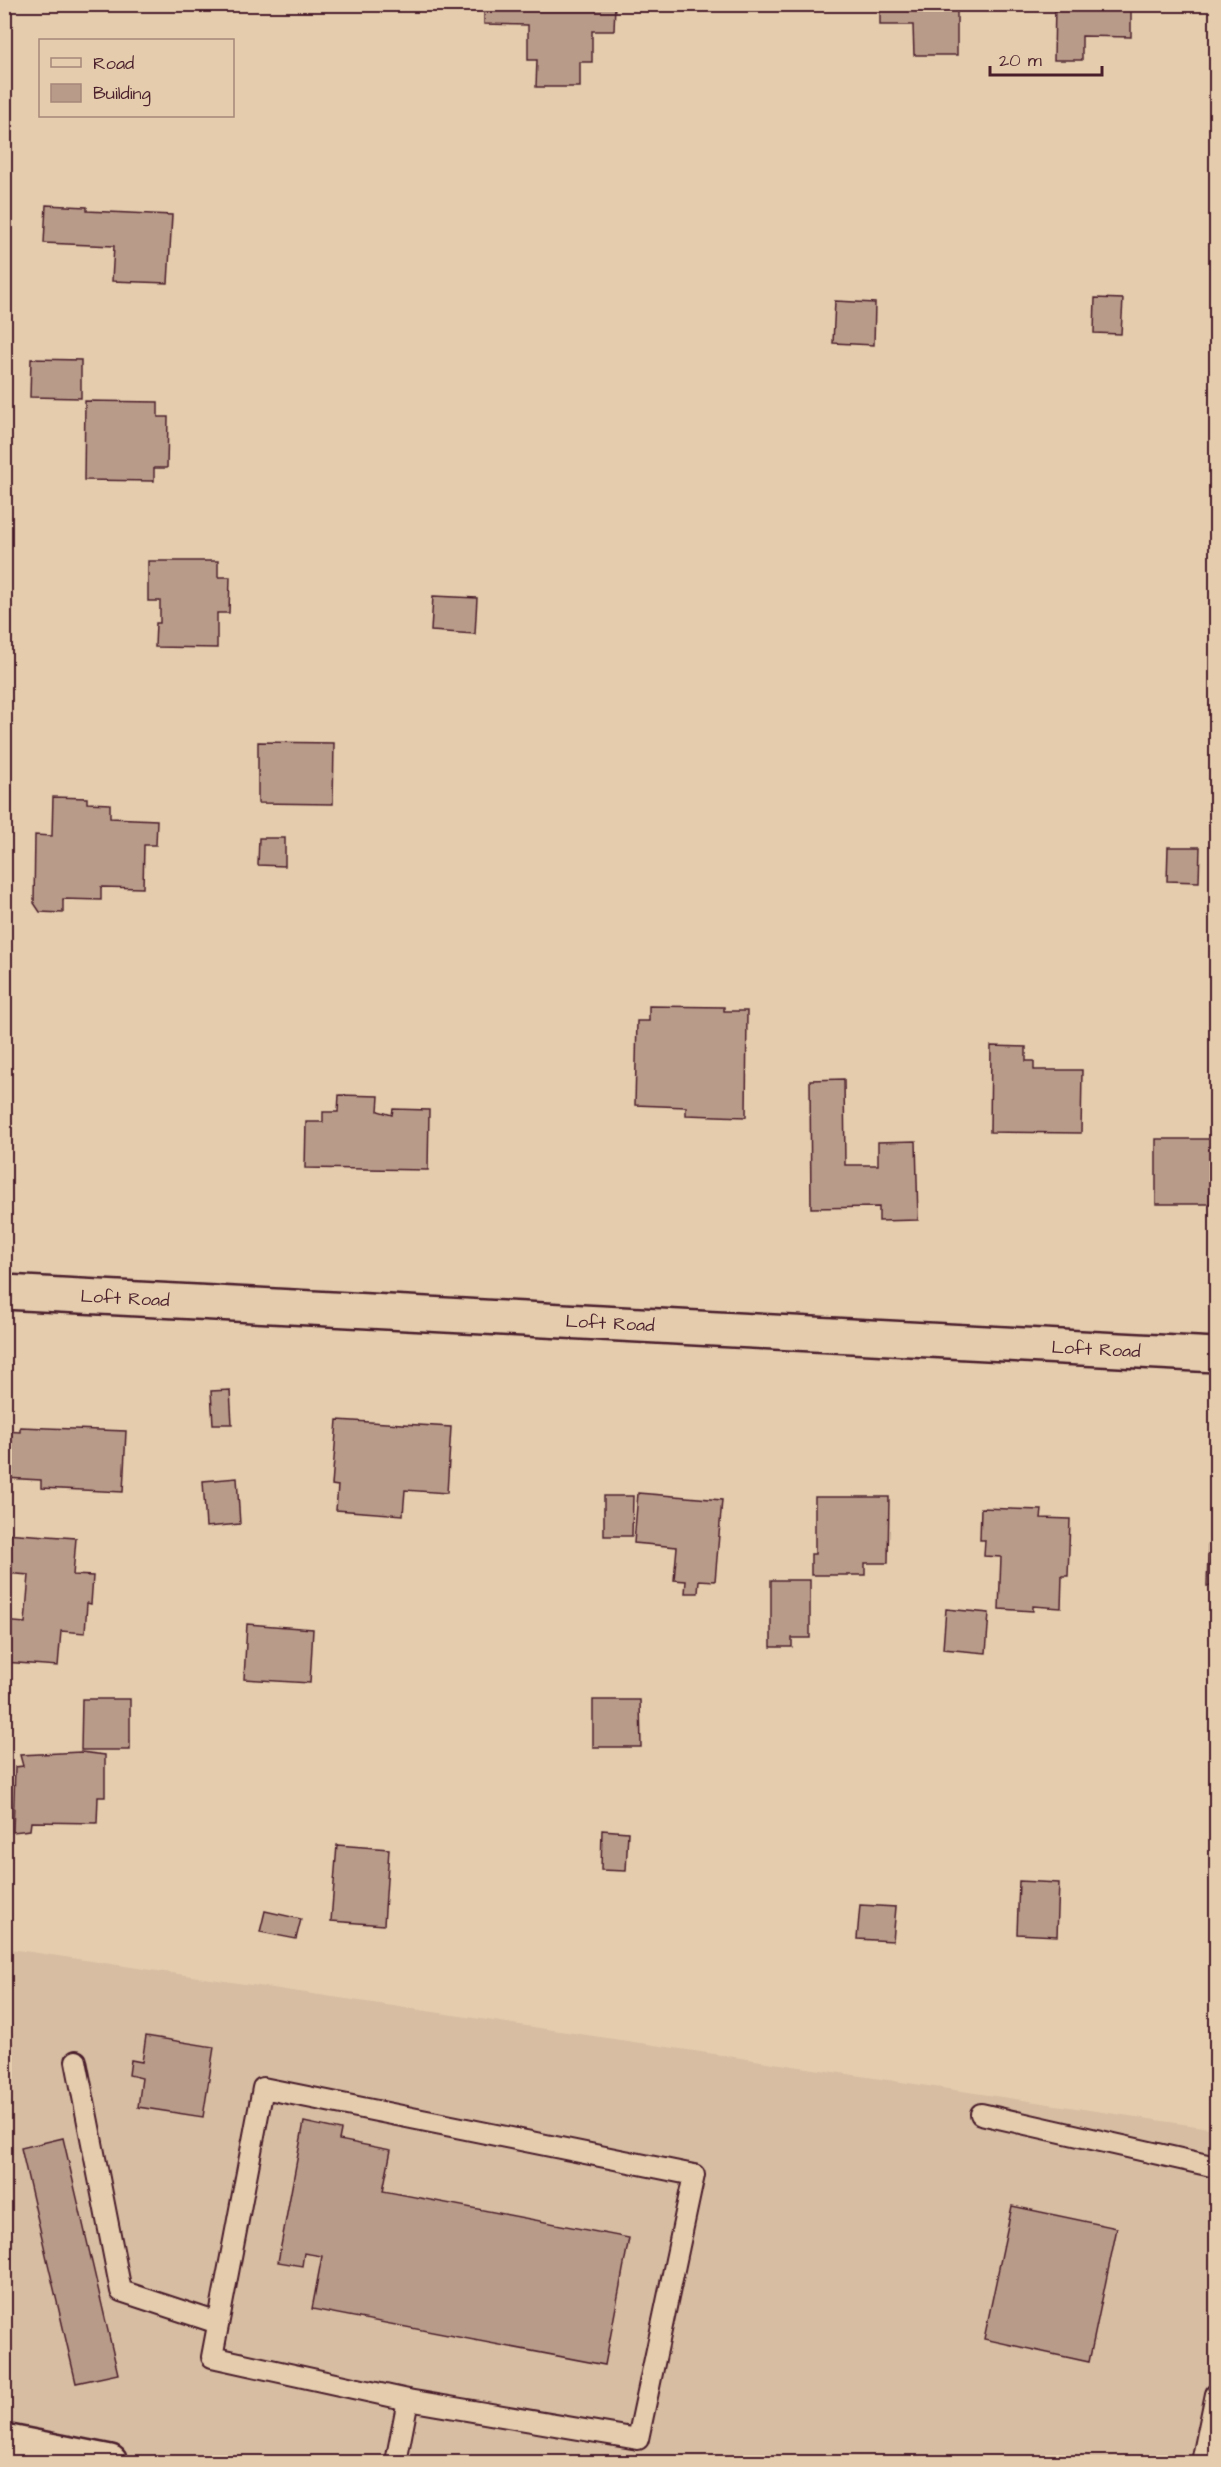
<svg xmlns="http://www.w3.org/2000/svg" width="1221" height="2467" viewBox="0 0 1221 2467" font-family="'Architects Daughter',sans-serif">
	<style>
		.built { fill: #d7bda2 }
		.building { fill: #b99b89; stroke: #4a1f2b; stroke-width: 1.5 }
		.lines { fill: none; stroke-linecap: round; stroke-linejoin: round }
		.service-casing { stroke: #4a1f2b; stroke-width: 24 }
		.minor-casing { stroke: #4a1f2b; stroke-width: 38 }
		.tertiary-casing { stroke: #4a1f2b; stroke-width: 38 }
		.service { stroke: #e4ccad; stroke-width: 20 }
		.minor { stroke: #e4ccad; stroke-width: 33 }
		.tertiary { stroke: #e4ccad; stroke-width: 33 }
		.labels { text-anchor: middle; stroke-width: 6; stroke-linejoin: round; paint-order: stroke }
		.street-label { font-size: 18px; fill: #4a1f2b; stroke: #e4ccad }
	</style>
	<rect width="100%" height="100%" fill="#e4ccad"/>
	<filter id="ink" filterUnits="userSpaceOnUse"><feTurbulence type="fractalNoise" baseFrequency=".0167" numOctaves="2"/><feDisplacementMap in="SourceGraphic" scale="12" xChannelSelector="R" yChannelSelector="G"/><feConvolveMatrix kernelMatrix="1 2 1 2 8 2 1 2 1" color-interpolation-filters="sRGB"/></filter>
	<g filter="url(#ink)">
		<polygon class="built" points="4,1948 1216,2129 1216,2462 9,2462 4,2443"/>
		<g class="building">
			<polygon points="294,4 334,4 334,7"/>
			<polygon points="484,4 615,4 614,31 592,31 592,62 580,62 580,87 536,87 537,60 528,60 528,25 484,24"/>
			<polygon points="705,4 789,4 789,7 705,6"/>
			<polygon points="880,4 957,4 957,55 914,55 913,25 880,25"/>
			<polygon points="1055,4 1131,4 1131,37 1082,36 1082,60 1054,60"/>
			<polygon points="46,205 87,207 87,211 172,215 168,283 112,281 114,246 44,243"/>
			<polygon points="1095,298 1123,299 1121,334 1094,333"/>
			<polygon points="835,301 875,303 874,345 833,343"/>
			<polygon points="31,359 81,360 81,398 30,397"/>
			<polygon points="85,401 158,402 158,417 168,417 167,468 154,468 154,481 84,480"/>
			<polygon points="148,561 218,561 218,577 230,577 229,613 217,613 217,648 155,647 156,623 160,623 160,601 148,601"/>
			<polygon points="433,596 477,598 475,634 431,631"/>
			<polygon points="258,742 334,743 333,804 258,803"/>
			<polygon points="53,797 87,798 87,803 110,804 110,818 157,820 156,845 144,845 143,888 101,887 101,900 63,899 63,913 40,912 34,903 35,835 52,836"/>
			<polygon points="259,838 285,838 285,866 258,865"/>
			<polygon points="1168,847 1200,847 1199,882 1167,881"/>
			<polygon points="649,1006 724,1007 724,1011 747,1011 746,1117 686,1115 686,1107 635,1105 637,1021 649,1021"/>
			<polygon points="991,1046 1026,1047 1026,1061 1034,1061 1034,1070 1082,1070 1081,1133 990,1132"/>
			<polygon points="844,1079 845,1165 878,1165 878,1142 916,1141 918,1220 879,1221 879,1207 811,1208 810,1080"/>
			<polygon points="339,1095 379,1096 378,1111 392,1115 393,1109 429,1110 428,1170 305,1168 306,1122 323,1122 323,1112 338,1112"/>
			<rect x="1156" y="1139" width="60" height="65"/>
			<polygon points="230,1390 232,1424 213,1424 211,1391"/>
			<polygon points="337,1420 451,1427 447,1493 405,1490 403,1515 336,1510 338,1486 332,1485"/>
			<polygon points="20,1427 126,1431 123,1492 41,1488 41,1480 4,1478 4,1431 20,1432"/>
			<polygon points="237,1478 240,1524 206,1527 203,1481"/>
			<polygon points="638,1493 722,1500 715,1581 699,1580 698,1593 685,1593 686,1581 674,1580 677,1547 634,1543"/>
			<polygon points="604,1496 633,1496 632,1536 604,1536"/>
			<polygon points="815,1497 889,1497 888,1563 865,1563 865,1575 811,1575 811,1554 815,1554"/>
			<polygon points="981,1508 1042,1510 1041,1518 1070,1519 1068,1576 1062,1576 1061,1608 1033,1606 1033,1611 999,1609 1001,1557 984,1556 985,1540 980,1540"/>
			<polygon points="1209,1525 1216,1525 1216,1587 1207,1586"/>
			<polygon points="4,1533 76,1538 73,1575 93,1576 91,1604 87,1603 85,1633 61,1631 58,1666 4,1662 4,1621 25,1623 29,1575 4,1573"/>
			<polygon points="771,1580 810,1580 810,1638 792,1638 792,1647 771,1647"/>
			<polygon points="946,1609 989,1613 986,1653 943,1649"/>
			<polygon points="247,1624 313,1629 310,1683 244,1679"/>
			<polygon points="82,1699 130,1699 130,1750 81,1750"/>
			<polygon points="593,1700 640,1700 641,1747 593,1747"/>
			<polygon points="81,1752 105,1755 105,1797 98,1797 97,1823 31,1822 30,1830 13,1832 15,1767 23,1766 20,1755"/>
			<polygon points="602,1830 628,1832 626,1871 601,1870"/>
			<polygon points="337,1845 389,1849 384,1925 331,1921"/>
			<polygon points="1019,1881 1059,1883 1057,1936 1017,1934"/>
			<polygon points="860,1905 896,1907 893,1941 857,1939"/>
			<polygon points="265,1911 301,1919 296,1939 260,1932"/>
			<polygon points="146,2036 214,2047 203,2117 138,2107 142,2078 129,2075 131,2060 142,2062"/>
			<polygon points="304,2122 341,2130 339,2140 391,2150 383,2191 629,2238 605,2365 312,2309 322,2256 304,2253 302,2266 278,2262"/>
			<polygon points="63,2138 118,2374 76,2383 21,2148"/>
			<polygon points="1012,2206 1117,2228 1089,2362 984,2339"/>
		</g>
		<g class="lines">
			<defs>
				<g id="service">
					<polyline points="76,2061 121,2291 218,2323"/>
					<polygon points="263,2088 694,2175 638,2439 408,2400 212,2357"/>
					<polyline points="981,2114 1216,2167"/>
					<polyline points="396,2462 408,2400"/>
					<polyline points="1202,2462 1216,2394"/>
				</g>
				<polyline id="minor" points="4,1292 1216,1355"/>
				<polyline id="tertiary" points="4,2441 110,2462"/>
			</defs>
			<use href="#service" class="service-casing"/>
			<use href="#minor" class="minor-casing"/>
			<use href="#tertiary" class="tertiary-casing"/>
			<use href="#service" class="service"/>
			<use href="#minor" class="minor"/>
			<use href="#tertiary" class="tertiary"/>
		</g>
	</g>
	<g class="labels">
		<g class="street-label">
			<text transform="translate(125 1298) rotate(3)" y="6">Loft Road</text>
			<text transform="translate(610 1323) rotate(3)" y="6">Loft Road</text>
			<text transform="translate(1096 1349) rotate(3)" y="6">Loft Road</text>
		</g>
	</g>
	<rect width="1221" height="2467" fill="none" stroke="#e4ccad" stroke-width="24"/>
	<rect x="12" y="12" width="1197" height="2443" fill="none" stroke="#4a1f2b" stroke-width="2" filter="url(#ink)"/>
	<rect x="39" y="39" width="195" height="78" fill="#e4ccad" stroke="#a68779" stroke-width="1.5"/>
	<rect x="51" y="58" width="30" height="9" fill="#e4ccad" stroke="#a68779" stroke-width="1.5"/>
	<text x="93" y="69" font-size="18" fill="#4a1f2b">Road</text>
	<rect x="51" y="84" width="30" height="18" fill="#b99b89" stroke="#a68779" stroke-width="1.5"/>
	<text x="93" y="99" font-size="18" fill="#4a1f2b">Building</text>
	<path d="M990 66v9h112v-9" fill="none" stroke="#4a1f2b" stroke-width="3"/>
	<text x="999" y="66" font-size="18" fill="#4a1f2b" stroke="#e4ccad" stroke-width="4.5" paint-order="stroke">20 m</text>
</svg>
